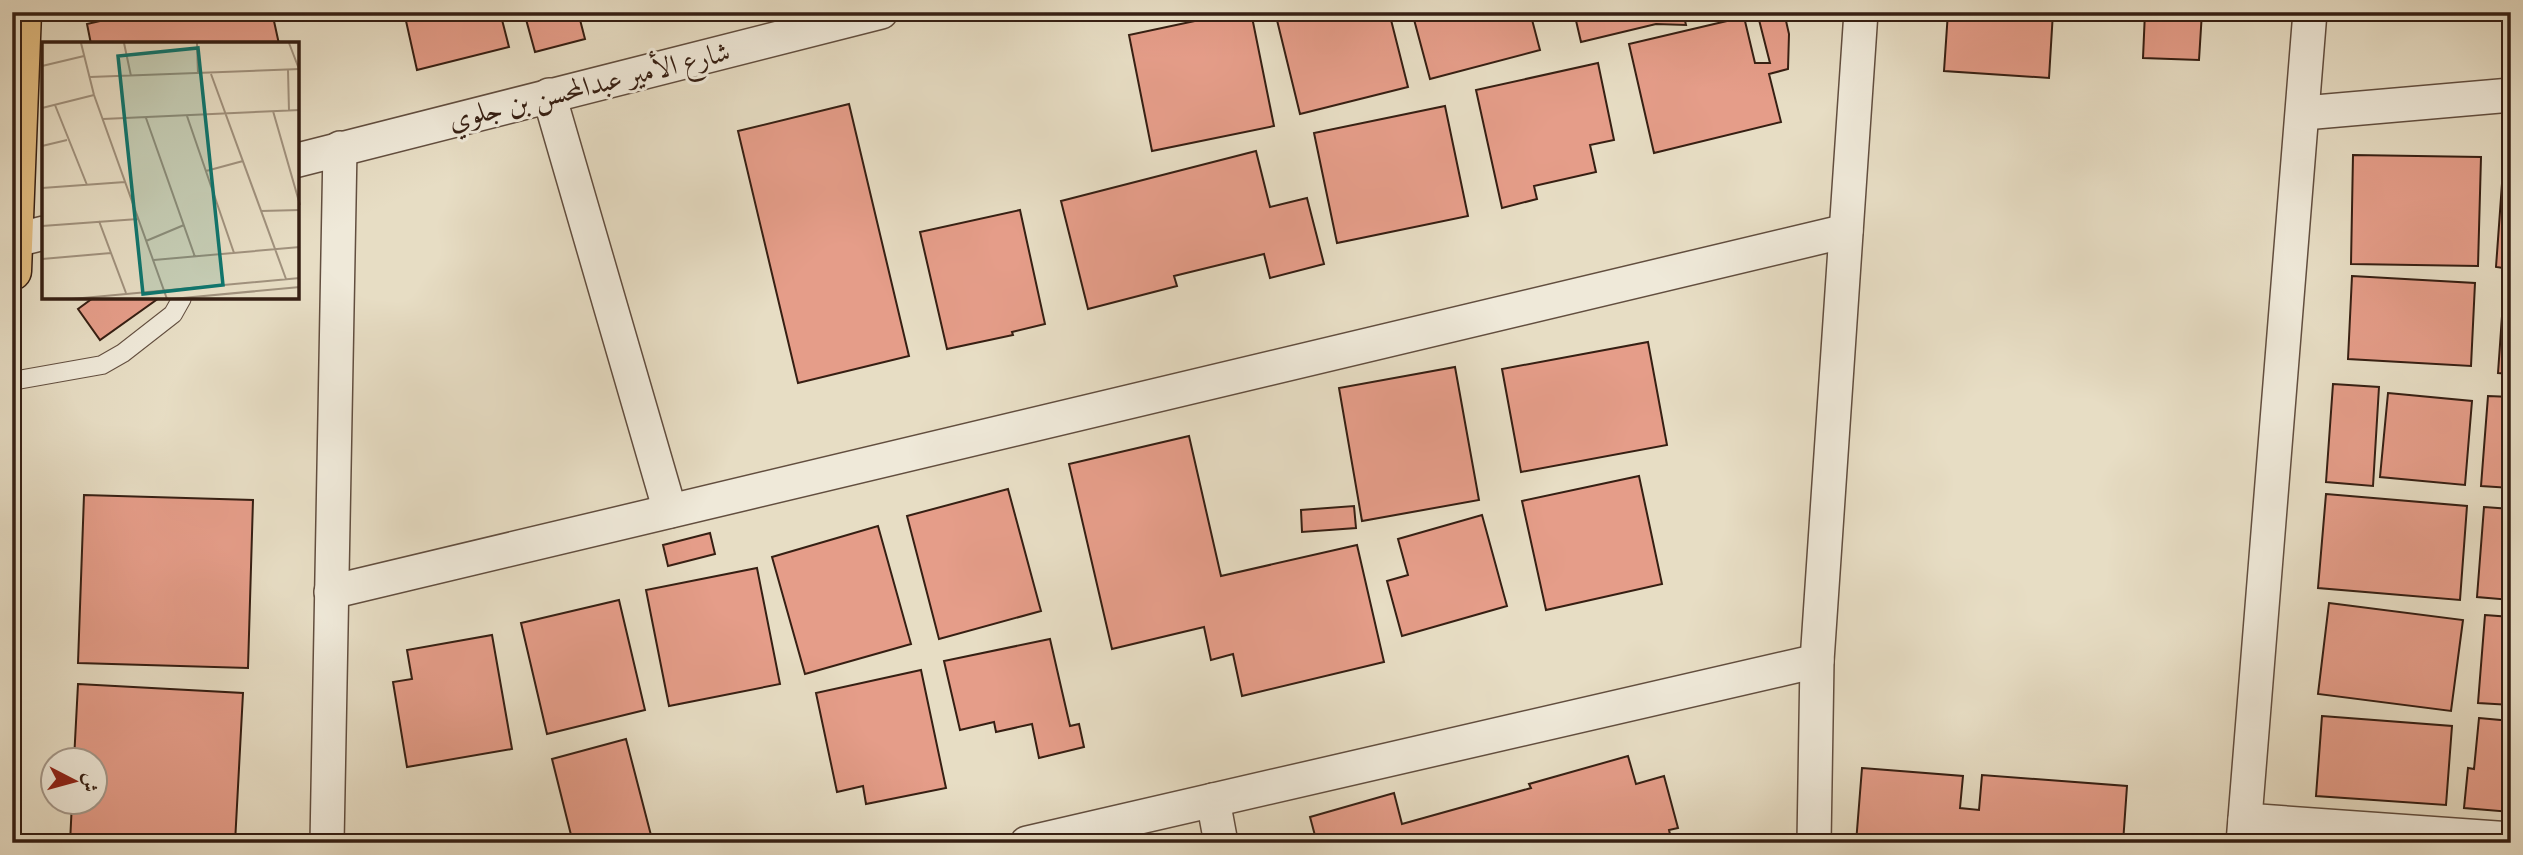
<svg xmlns="http://www.w3.org/2000/svg" width="2523" height="855" viewBox="0 0 2523 855" font-family="'Gentium Book Plus',Amiri,serif">
	<style>
		.building { fill: #e59d89; stroke: #361f13; stroke-width: 2 }
		.lines { fill: none; stroke-linecap: round; stroke-linejoin: round }
		.service-casing { stroke: #624e3f; stroke-width: 20 }
		.minor-casing { stroke: #624e3f; stroke-width: 36 }
		.primary-casing { stroke: #361f13; stroke-width: 41 }
		.service { stroke: #efe9d9; stroke-width: 18 }
		.minor { stroke: #efe9d9; stroke-width: 33 }
		.primary { stroke: #e4be82; stroke-width: 38 }
		.labels { text-anchor: middle; stroke-width: 6; stroke-linejoin: round; paint-order: stroke }
		.street-label { font-size: 28px; fill: #361f13; stroke: #efe9d9 }
		.inset-road { fill: none; stroke: #a0917d; stroke-width: 2 }
		.view { fill: #0f766e; fill-opacity: 0.15; stroke: #0f766e; stroke-width: 3.5 }
		.inset-edge { fill: none; stroke: #361f13; stroke-width: 3.5 }
	</style>
	<rect width="100%" height="100%" fill="#e7ddc4"/>
	<filter id="stains"><feTurbulence type="fractalNoise" baseFrequency=".00286" numOctaves="4"/><feColorMatrix values="0 0 0 0 .2 0 0 0 0 .09 0 0 0 0 .02 0 0 0 .5 -.17"/></filter>
	<radialGradient id="worn" r=".72"><stop offset=".6" stop-color="#630" stop-opacity="0"/><stop offset="1" stop-color="#630" stop-opacity=".3"/></radialGradient>
	<g class="building">
		<polygon points="139,12 272,12 279,44 91,44 87,24"/>
		<polygon points="404,12 500,12 509,47 417,70"/>
		<polygon points="524,12 578,12 585,39 535,52"/>
		<polygon points="1237,12 1251,12 1274,126 1152,151 1129,35"/>
		<polygon points="1275,12 1389,12 1408,87 1300,114"/>
		<polygon points="1412,12 1530,12 1540,50 1430,79"/>
		<polygon points="1574,12 1683,12 1686,25 1656,24 1581,42"/>
		<polygon points="1757,12 1784,12 1789,34 1788,69 1769,74 1781,122 1654,153 1629,44 1744,17 1755,63 1770,63"/>
		<polygon points="1948,12 2053,12 2049,78 1944,71"/>
		<polygon points="2145,12 2202,12 2199,60 2143,58"/>
		<polygon points="1598,63 1614,140 1590,145 1596,172 1534,186 1537,199 1502,208 1476,90"/>
		<polygon points="849,104 909,356 798,383 738,131"/>
		<polygon points="1445,106 1468,216 1337,243 1314,133"/>
		<polygon points="2505,142 2511,142 2511,269 2496,267"/>
		<polygon points="1256,151 1270,207 1307,198 1324,264 1270,278 1264,254 1174,276 1177,286 1088,309 1061,201"/>
		<polygon points="2353,155 2481,157 2478,266 2351,264"/>
		<polygon points="1020,210 1045,324 1012,332 1013,335 947,349 920,232"/>
		<polygon points="2352,276 2475,283 2471,366 2348,359"/>
		<polygon points="2504,288 2511,289 2511,374 2498,373"/>
		<polygon points="93,298 159,298 100,340 78,309"/>
		<polygon points="1648,342 1667,445 1521,472 1502,369"/>
		<polygon points="1455,367 1479,500 1362,521 1339,388"/>
		<polygon points="2333,384 2379,387 2373,486 2326,482"/>
		<polygon points="2388,393 2472,401 2465,485 2380,477"/>
		<polygon points="2488,396 2511,397 2511,488 2481,486"/>
		<polygon points="1189,436 1221,576 1357,545 1384,662 1242,696 1233,654 1211,660 1204,627 1112,649 1069,464"/>
		<polygon points="1639,476 1662,584 1546,610 1522,501"/>
		<polygon points="1008,489 1041,611 939,639 907,516"/>
		<polygon points="2326,494 2467,506 2460,600 2318,588"/>
		<polygon points="84,495 253,500 248,668 78,663"/>
		<polygon points="1354,506 1356,528 1302,532 1301,510"/>
		<polygon points="2484,507 2511,509 2511,600 2477,597"/>
		<polygon points="1482,515 1507,606 1402,636 1387,581 1408,575 1398,539"/>
		<polygon points="878,526 911,644 805,674 772,557"/>
		<polygon points="710,533 715,554 668,566 663,545"/>
		<polygon points="757,568 780,684 669,706 646,590"/>
		<polygon points="619,600 645,710 547,734 521,623"/>
		<polygon points="2329,603 2463,620 2451,711 2318,694"/>
		<polygon points="2485,615 2511,617 2511,705 2478,703"/>
		<polygon points="492,635 512,749 407,767 393,682 412,679 407,650"/>
		<polygon points="1050,639 1070,726 1079,724 1084,747 1039,758 1032,724 996,732 994,722 960,730 944,661"/>
		<polygon points="921,670 946,788 866,804 863,786 837,792 816,693"/>
		<polygon points="78,684 243,693 235,843 70,843 72,802 94,802 94,760 74,760"/>
		<polygon points="2322,716 2452,726 2446,805 2316,796"/>
		<polygon points="2479,718 2511,721 2511,812 2464,808 2468,768 2474,769"/>
		<polygon points="626,739 653,843 573,843 552,759"/>
		<polygon points="1628,756 1636,784 1664,776 1678,828 1669,830 1672,843 1317,843 1310,817 1394,793 1402,824 1531,788 1529,784"/>
		<polygon points="1862,768 1963,776 1960,808 1979,810 1982,775 2127,786 2123,843 1856,843"/>
	</g>
	<g class="lines">
		<defs>
			<polyline id="service" points="12,381 102,365 123,353 173,314 182,298"/>
			<g id="minor">
				<polyline points="549,95 670,511"/>
				<polyline points="2304,113 2511,95"/>
				<polyline points="298,160 881,12"/>
				<polyline points="12,241 44,233"/>
				<polyline points="331,592 1846,231"/>
				<polyline points="1213,800 1221,843"/>
				<polyline points="2245,820 2511,839"/>
				<polyline points="327,843 340,148"/>
				<polyline points="1027,843 1817,661"/>
				<polyline points="1814,843 1817,661 1861,12"/>
				<polyline points="2243,843 2310,12"/>
			</g>
			<polyline id="primary" points="12,271 22,12"/>
		</defs>
		<use href="#service" class="service-casing"/>
		<use href="#minor" class="minor-casing"/>
		<use href="#primary" class="primary-casing"/>
		<use href="#service" class="service"/>
		<use href="#minor" class="minor"/>
		<use href="#primary" class="primary"/>
	</g>
	<g class="labels">
		<g class="street-label">
			<text transform="translate(589 85) rotate(-14)" y="10">شارع الأمير عبدالمحسن بن جلوي</text>
		</g>
	</g>
	<g transform="translate(42 42)">
		<rect width="257" height="257" fill="#e7ddc4"/>
		<path class="inset-road" d="M39,1L52,53L125,257M82,1L89,34M155,1L156,32M247,1L257,27M0,24L42,14M246,28L247,69M169,32L244,237M48,35L258,27M13,63L45,143M0,66L52,53M231,69L258,163M145,74L192,211M104,76L153,215M61,77L258,68M0,104L25,98M164,129L201,119M0,146L83,140M219,169L258,168M57,179L84,251M0,184L96,177M104,199L142,183M0,217L69,211M112,218L258,205M30,257L258,236M130,257L258,245"/>
		<path class="view" d="M156,6L181,243L101,252L76,14Z"/>
		<rect width="257" height="257" class="inset-edge"/>
	</g>
	<rect width="2523" height="855" fill="none" stroke="#e7ddc4" stroke-width="42"/>
	<rect x="14" y="14" width="2495" height="827" fill="none" stroke="#361f13" stroke-width="3.5"/>
	<rect x="21" y="21" width="2481" height="813" fill="none" stroke="#361f13" stroke-width="2"/>
	<g transform="translate(74 781) rotate(96)"><circle r="33" fill="#efe9d9" stroke="#a5988a" stroke-width="2"/>
	<path d="M0-5L12 26L0 18L-12 26Z" fill="#8f2418"/>
	<text y="-10" font-size="19" font-weight="bold" text-anchor="middle" fill="#361f13">ش</text>
	</g>
	<rect width="100%" height="100%" filter="url(#stains)"/>
	<rect width="100%" height="100%" fill="url(#worn)"/>
</svg>
